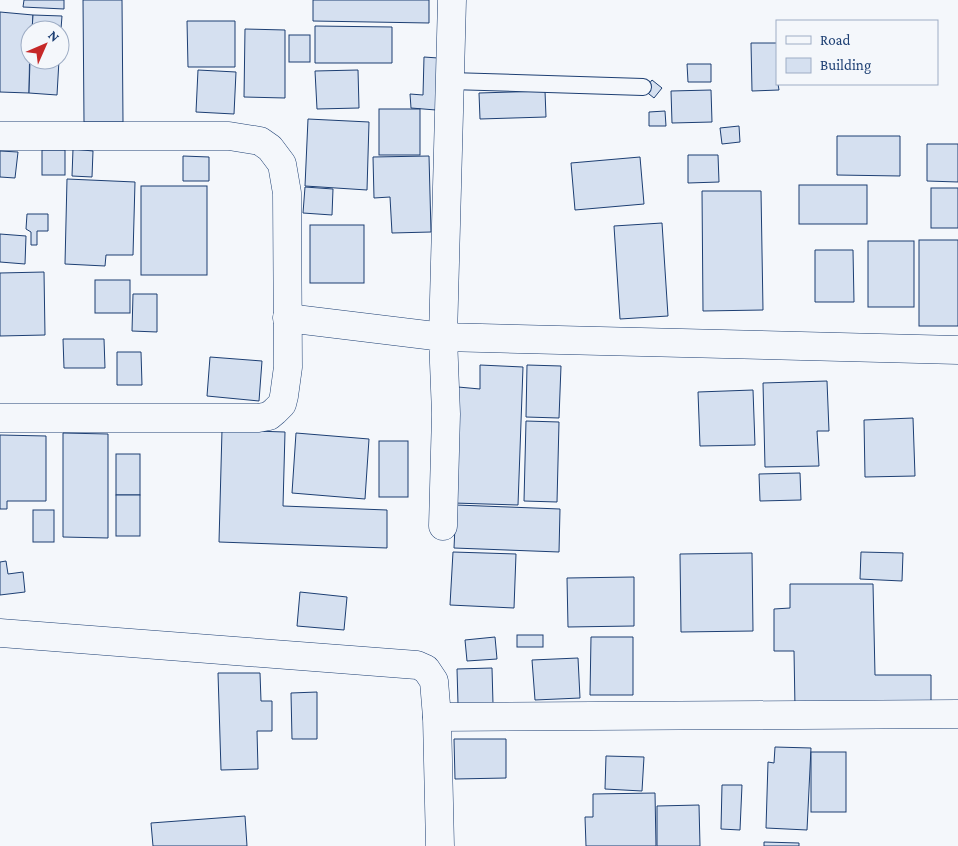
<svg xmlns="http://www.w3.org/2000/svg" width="958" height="846" viewBox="0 0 958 846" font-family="'Crimson Pro',serif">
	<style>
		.building { fill: #d5e0f0; stroke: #1d3f73 }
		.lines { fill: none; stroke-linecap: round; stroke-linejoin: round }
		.lane-casing { stroke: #1d3f73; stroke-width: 18 }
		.street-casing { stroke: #1d3f73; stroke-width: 29 }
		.secondary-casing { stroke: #1d3f73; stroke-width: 29 }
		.lane { stroke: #f4f7fb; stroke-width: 16 }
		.street { stroke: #f4f7fb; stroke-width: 28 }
		.secondary { stroke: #f4f7fb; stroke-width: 28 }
	</style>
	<rect width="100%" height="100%" fill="#f4f7fb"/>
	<g class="building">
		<polygon points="24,0 64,0 64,9 23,7"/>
		<polygon points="83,0 122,0 123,122 84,122"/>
		<polygon points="313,0 429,0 429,23 313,21"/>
		<polygon points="0,12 33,15 32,30 30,30 29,93 0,92"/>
		<polygon points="33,15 62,16 60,42 60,30 32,30"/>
		<polygon points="187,21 235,21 235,67 188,67"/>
		<polygon points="315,26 392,27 392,63 315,63"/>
		<polygon points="245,29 285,30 285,98 244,97"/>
		<rect x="289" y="35" width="21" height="27"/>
		<polygon points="751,43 777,43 777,84 778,84 779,90 752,91"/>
		<polygon points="424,57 438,58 436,110 411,108 410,94 423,95"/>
		<polygon points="30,60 59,60 57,95 29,93"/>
		<polygon points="687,64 711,64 711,82 688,82"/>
		<polygon points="198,70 236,72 234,114 196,112"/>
		<polygon points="358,70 359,108 317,109 315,71"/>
		<polygon points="652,80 662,88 654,98 644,90"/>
		<polygon points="711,90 712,122 672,123 671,91"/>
		<polygon points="545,91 546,117 480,119 479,93"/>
		<rect x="379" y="109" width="41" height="46"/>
		<polygon points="665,111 666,126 649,126 649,112"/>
		<polygon points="308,119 369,122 367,190 305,186"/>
		<polygon points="739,126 740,142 722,144 720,128"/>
		<polygon points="837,136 900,136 900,176 837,175"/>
		<polygon points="927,144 958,144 958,182 927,181"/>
		<polygon points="73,149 93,151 92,177 72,176"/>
		<rect x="42" y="150" width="23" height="25"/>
		<polygon points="0,151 18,152 15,178 0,177"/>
		<polygon points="688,155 718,155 719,182 688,183"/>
		<polygon points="183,156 209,157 209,181 183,181"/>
		<polygon points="429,156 431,232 392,233 390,197 374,198 373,157"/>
		<polygon points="640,157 644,204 575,210 571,163"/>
		<polygon points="67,179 135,182 133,255 106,255 105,266 65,264"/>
		<rect x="799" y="185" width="68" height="39"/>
		<rect x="141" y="186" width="66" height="89"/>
		<polygon points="305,187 333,189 332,215 303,213"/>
		<rect x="931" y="188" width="27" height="40"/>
		<polygon points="702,191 761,191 763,310 703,311"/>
		<polygon points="27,214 48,214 48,231 37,231 37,245 31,245 31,232 26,229"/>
		<polygon points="662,223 668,316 620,319 614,226"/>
		<rect x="310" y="225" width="54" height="58"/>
		<polygon points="0,234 26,236 25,264 0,262"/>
		<rect x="919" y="240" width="39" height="86"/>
		<rect x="868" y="241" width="46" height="66"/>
		<polygon points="815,250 853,250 854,302 815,302"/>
		<polygon points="44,272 45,335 0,336 0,273"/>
		<rect x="95" y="280" width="35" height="33"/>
		<polygon points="133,294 157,294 157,332 132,331"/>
		<polygon points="63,339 104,339 105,368 64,368"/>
		<polygon points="117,352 141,352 142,385 117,385"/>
		<polygon points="210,357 262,361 259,401 207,396"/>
		<polygon points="480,365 523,367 518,505 454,503 458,387 480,389"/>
		<polygon points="527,365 561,366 559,418 526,417"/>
		<polygon points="827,381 829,431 817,431 819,466 765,467 763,383"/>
		<polygon points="753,390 755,445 700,446 698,392"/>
		<polygon points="913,418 915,476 865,477 864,420"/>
		<polygon points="526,421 559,422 557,502 524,501"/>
		<polygon points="222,430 285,432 283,506 387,510 387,548 219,542"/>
		<polygon points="63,433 108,434 108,538 63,537"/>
		<polygon points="296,433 369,439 365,499 292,493"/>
		<polygon points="0,435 46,436 46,501 7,501 7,509 0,509"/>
		<rect x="379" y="441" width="29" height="56"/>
		<rect x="116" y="454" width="24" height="41"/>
		<polygon points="800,473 801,500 760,501 759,474"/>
		<rect x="116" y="495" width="24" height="41"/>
		<polygon points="456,505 560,509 559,552 454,548"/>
		<rect x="33" y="510" width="21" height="32"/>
		<polygon points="453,552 516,554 514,608 450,605"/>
		<polygon points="861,552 903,553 902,581 860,579"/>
		<polygon points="752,553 753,631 681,632 680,554"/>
		<polygon points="6,561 8,574 23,572 25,592 0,595 0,562"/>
		<polygon points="634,577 634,626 568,627 567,578"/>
		<polygon points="790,584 873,584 875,675 931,675 931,707 795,708 794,651 774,651 774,609 790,608"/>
		<polygon points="300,592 347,597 344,630 297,626"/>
		<rect x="517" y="635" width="26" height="12"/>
		<polygon points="495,637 497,659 467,661 465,640"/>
		<polygon points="591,637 633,637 633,695 590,695"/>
		<polygon points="578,658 580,698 535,700 532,660"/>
		<polygon points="492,668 493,704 458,704 457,669"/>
		<polygon points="218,673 260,673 261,701 272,701 272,731 257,731 258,769 221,770"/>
		<polygon points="317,692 317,739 292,739 291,693"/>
		<polygon points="454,739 506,739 506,778 455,779"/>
		<polygon points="775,747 811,748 807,830 766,828 768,762 774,763"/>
		<rect x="811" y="752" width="35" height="60"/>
		<polygon points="606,756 644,757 642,791 605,789"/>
		<polygon points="722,785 742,785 740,830 721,829"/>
		<polygon points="655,793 656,846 586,846 585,817 593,817 593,794"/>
		<polygon points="699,805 700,846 657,846 657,806"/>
		<polygon points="245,816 247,846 153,846 151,823"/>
		<polygon points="764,842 799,843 799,846 764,846"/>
	</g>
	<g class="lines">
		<defs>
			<polyline id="lane" points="450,81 643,87"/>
			<g id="street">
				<polyline points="0,136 229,136 260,141 270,148 282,164 287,193 288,367 284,396 282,404 275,411 269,416 258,418 0,418"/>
				<polyline points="287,318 443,337 446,414 443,526"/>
				<polyline points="0,633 417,665 426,669 434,681 437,717 440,846"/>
				<polyline points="437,717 958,714"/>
			</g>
			<polyline id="secondary" points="452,0 443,337 958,350"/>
		</defs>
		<use href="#lane" class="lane-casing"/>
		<use href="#street" class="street-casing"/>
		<use href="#secondary" class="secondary-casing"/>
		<use href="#lane" class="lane"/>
		<use href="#street" class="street"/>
		<use href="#secondary" class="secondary"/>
	</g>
	<rect x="776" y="20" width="162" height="65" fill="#f4f7fb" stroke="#9eadc5"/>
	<rect x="786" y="36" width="25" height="8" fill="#f4f7fb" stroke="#9eadc5"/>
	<text x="820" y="45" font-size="15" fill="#1d3f73">Road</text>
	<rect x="786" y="58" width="25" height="15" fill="#d5e0f0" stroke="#9eadc5"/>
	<text x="820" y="70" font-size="15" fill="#1d3f73">Building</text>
	<g transform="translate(45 45) rotate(45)"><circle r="24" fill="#f4f7fb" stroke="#9eadc5"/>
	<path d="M0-4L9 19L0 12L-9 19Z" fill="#c62828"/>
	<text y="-8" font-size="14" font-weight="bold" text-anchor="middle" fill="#1d3f73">N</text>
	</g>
</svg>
